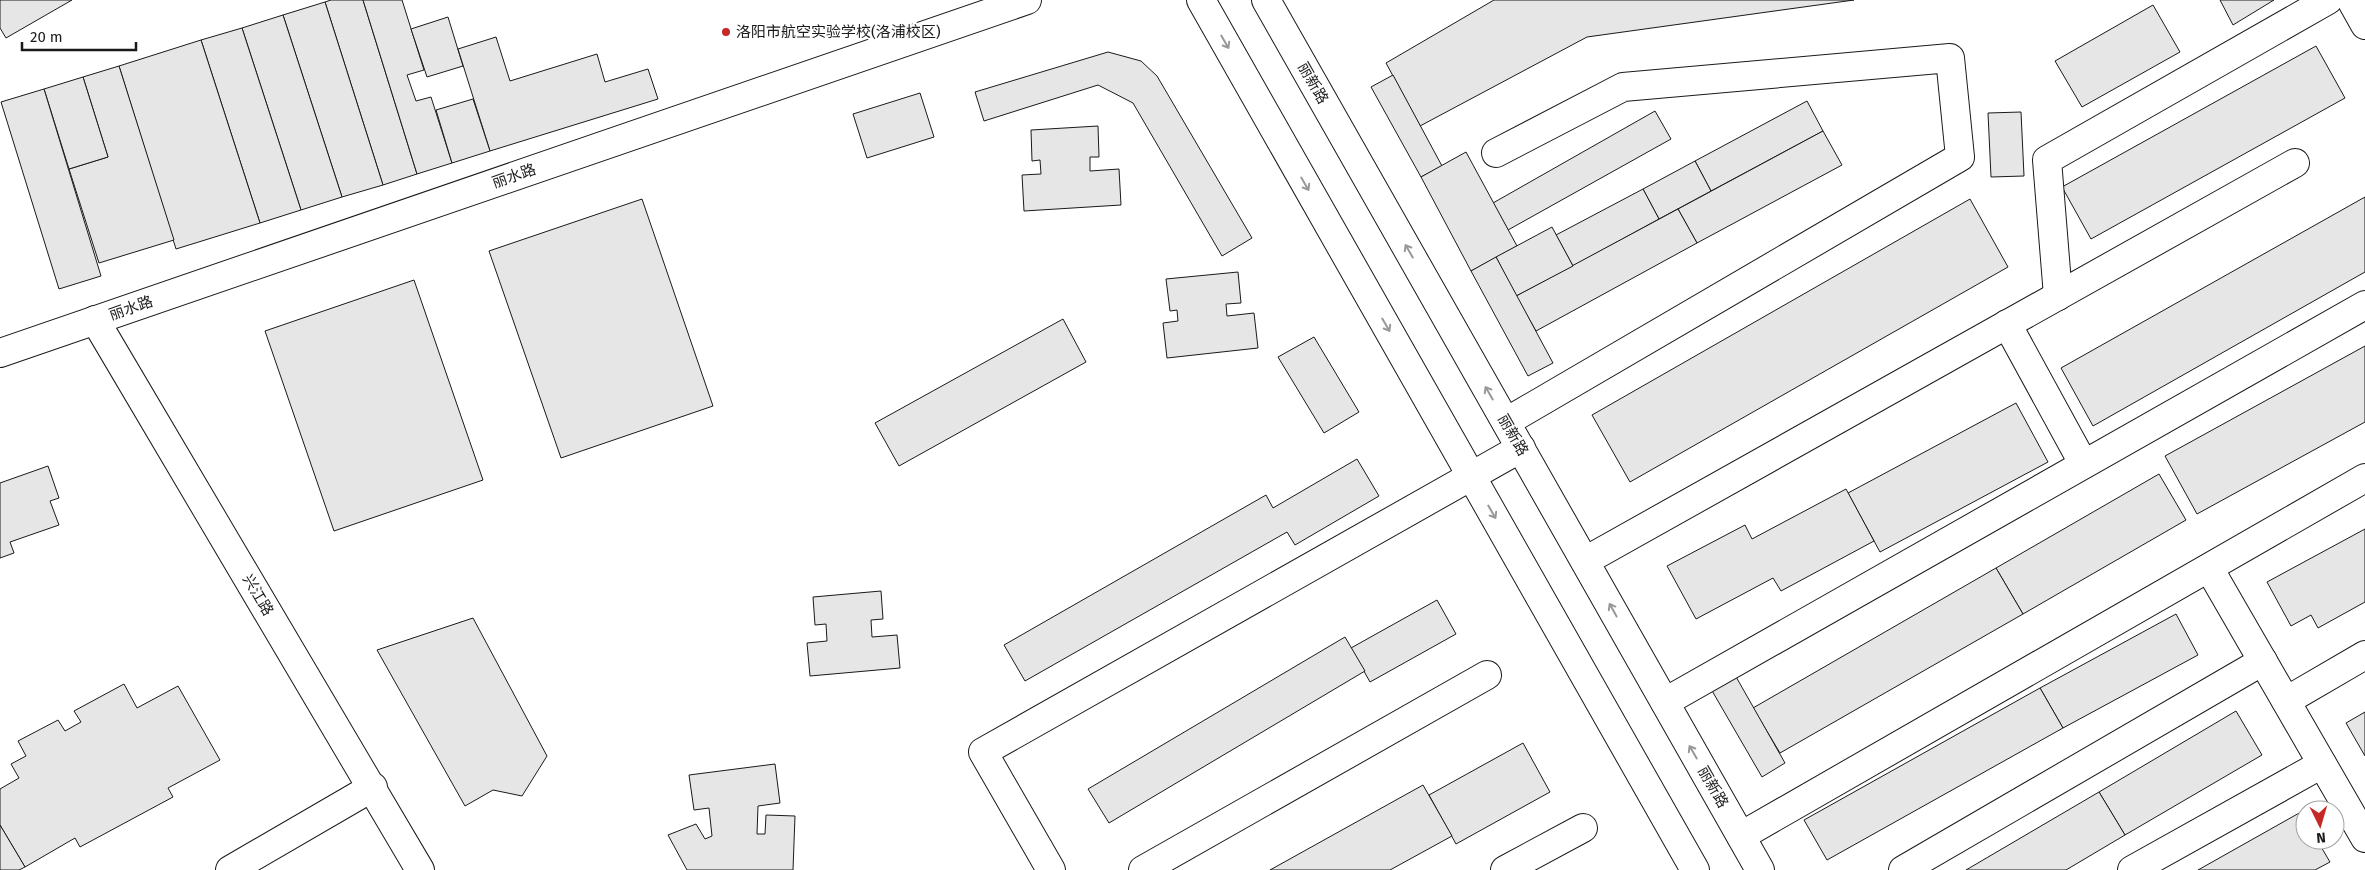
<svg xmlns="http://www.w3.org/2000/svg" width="2365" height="870" viewBox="0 0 2365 870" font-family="'Fira Sans','Noto Sans SC',sans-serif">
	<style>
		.building { fill: #e6e6e6; stroke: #1a1a1a }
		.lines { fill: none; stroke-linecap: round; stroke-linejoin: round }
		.minor-casing { stroke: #1a1a1a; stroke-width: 30 }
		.major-casing { stroke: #1a1a1a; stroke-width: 30 }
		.minor { stroke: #fff; stroke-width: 28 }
		.major { stroke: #fff; stroke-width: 28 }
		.oneway { stroke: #989898 }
		.poi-dot { fill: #c62828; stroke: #fff; stroke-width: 2 }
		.labels { text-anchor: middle; stroke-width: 4; stroke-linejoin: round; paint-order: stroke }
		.poi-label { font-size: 15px; fill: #1a1a1a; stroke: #fff; text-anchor: start }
		.street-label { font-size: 15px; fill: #1a1a1a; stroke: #fff }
	</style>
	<rect width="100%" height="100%" fill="#fff"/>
	<g class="building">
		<polygon points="0,0 72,0 6,38 0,28"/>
		<polygon points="331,0 363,0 417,174 383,185 325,2"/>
		<polygon points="363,0 402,0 424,70 407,75 416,101 431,97 452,163 417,174"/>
		<polygon points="1494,0 1854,0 1587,37 1420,126 1386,63"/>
		<polygon points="2220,0 2274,0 2233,25"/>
		<polygon points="325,2 383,185 342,197 283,15"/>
		<polygon points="2153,5 2180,52 2082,107 2055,61"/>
		<polygon points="283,15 342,197 301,210 242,28"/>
		<polygon points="448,17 463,66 427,77 411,29"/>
		<polygon points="242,28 301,210 260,223 201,40"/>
		<polygon points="496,37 510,81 597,54 605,82 648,69 658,99 490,151 458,49"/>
		<polygon points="201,40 260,223 176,249 119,66"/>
		<polygon points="2316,46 2345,98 2091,239 2062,187"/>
		<polygon points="1108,52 1141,61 1157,76 1252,238 1222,256 1133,103 1098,85 984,121 975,92"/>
		<polygon points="119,66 174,240 99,263 69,169 108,157 83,77"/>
		<polygon points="1393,75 1442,166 1421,177 1371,87"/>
		<polygon points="83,77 108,157 69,169 44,89"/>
		<polygon points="44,89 101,276 59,289 1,102"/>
		<polygon points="920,93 934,137 867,158 853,114"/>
		<polygon points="473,99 490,151 452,163 436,110"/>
		<polygon points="1807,101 1823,131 1711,191 1695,161"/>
		<polygon points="1655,111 1671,139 1508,230 1493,203"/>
		<polygon points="2021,112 2024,176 1991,177 1988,113"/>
		<polygon points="1098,126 1099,157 1090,157 1090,171 1119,169 1121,205 1024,211 1022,175 1041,174 1040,160 1032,161 1031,130"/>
		<polygon points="1823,131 1842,165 1697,243 1678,209"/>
		<polygon points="1466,152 1517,246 1471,271 1421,177"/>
		<polygon points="1695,161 1711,191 1659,219 1643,189"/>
		<polygon points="1643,189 1659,219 1573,266 1556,235"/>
		<polygon points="2365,197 2365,272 2093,426 2061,368"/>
		<polygon points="642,199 713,406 561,458 489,251"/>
		<polygon points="1970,199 2008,267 1630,482 1592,415"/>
		<polygon points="1678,209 1697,243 1536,331 1516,296"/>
		<polygon points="1552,227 1573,266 1516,296 1496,257"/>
		<polygon points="1496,257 1553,363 1528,376 1471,271"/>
		<polygon points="1238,272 1241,303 1226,304 1227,316 1254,313 1258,348 1167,358 1163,323 1178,321 1177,310 1170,311 1166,279"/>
		<polygon points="414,280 483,480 334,531 265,331"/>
		<polygon points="1063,319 1086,362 899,466 875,423"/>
		<polygon points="1314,337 1359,412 1324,433 1278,357"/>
		<polygon points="2365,346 2365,422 2197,514 2165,456"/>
		<polygon points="2016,403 2048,462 1880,552 1848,493"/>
		<polygon points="1357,459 1379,496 1295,545 1287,532 1025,681 1004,645 1266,495 1273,508"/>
		<polygon points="48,466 59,498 50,501 59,525 10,542 14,553 0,558 0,483"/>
		<polygon points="2159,474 2186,520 2023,614 1996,568"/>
		<polygon points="1846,489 1874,541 1781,591 1773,578 1696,619 1667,566 1745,525 1752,539"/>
		<polygon points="2365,529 2365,602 2318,628 2311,615 2291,626 2267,582"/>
		<polygon points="1996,568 2023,614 1780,753 1753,708"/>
		<polygon points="881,591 883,619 871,620 872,637 897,635 900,668 810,676 807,643 827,641 826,624 815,625 813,597"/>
		<polygon points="1437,600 1456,634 1370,682 1351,648"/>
		<polygon points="2176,614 2198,655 2063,728 2040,688"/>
		<polygon points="473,618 547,756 522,796 493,790 465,806 377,650"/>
		<polygon points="1345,637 1365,671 1109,823 1088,789"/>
		<polygon points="1735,675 1785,763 1762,777 1711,689"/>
		<polygon points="124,684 137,708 178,686 220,760 168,788 173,797 80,847 75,838 25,867 0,825 0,789 19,778 11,764 26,756 18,741 58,720 65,731 81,722 74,711"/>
		<polygon points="2040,688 2063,728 1827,860 1804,820"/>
		<polygon points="2236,711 2262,755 2125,835 2099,792"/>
		<polygon points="2365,712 2365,756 2346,723"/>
		<polygon points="1523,743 1550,792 1456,844 1429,795"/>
		<polygon points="775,764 780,803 758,806 757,834 765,834 766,815 795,816 793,870 687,870 668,835 696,824 705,839 712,836 709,808 694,810 689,775"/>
		<polygon points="1423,785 1452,836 1390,870 1270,870"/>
		<polygon points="2099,792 2125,835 2066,870 1966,870"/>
		<polygon points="2301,812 2305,819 2305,840 2317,840 2330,862 2315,870 2198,870"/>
		<polygon points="0,825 25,867 19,870 0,870"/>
	</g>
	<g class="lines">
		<defs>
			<g id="minor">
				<polyline points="2351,0 2365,25"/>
				<polyline points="1496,153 1623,87 1950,58 1960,157 1506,422"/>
				<polyline points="2058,296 2047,160 2328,0"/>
				<polyline points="95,320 420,870"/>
				<polyline points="2007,324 2083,463"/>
				<polyline points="0,353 1027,0"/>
				<polyline points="1585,561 2295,163"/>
				<polyline points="2209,568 2365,838"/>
				<polyline points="2286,701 2365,655"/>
				<polyline points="1665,702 2365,305"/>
				<polyline points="1741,836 2365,478"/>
				<polyline points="230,870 373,787"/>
				<polyline points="1051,870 983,752 1521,448"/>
				<polyline points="1143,870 1487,675"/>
				<polyline points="1505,870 1583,828"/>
				<polyline points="1903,870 2263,661"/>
				<polyline points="2132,870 2322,764"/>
			</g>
			<g id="major">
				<polyline points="1201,0 1695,870"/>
				<polyline points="1266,0 1760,870"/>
			</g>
		</defs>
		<use href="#minor" class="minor-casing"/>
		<use href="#major" class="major-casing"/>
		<use href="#minor" class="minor"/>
		<use href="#major" class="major"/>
	</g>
	<defs><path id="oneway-shaft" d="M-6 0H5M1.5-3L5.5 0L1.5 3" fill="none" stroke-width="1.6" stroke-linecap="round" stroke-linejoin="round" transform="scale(1.25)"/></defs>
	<g class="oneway">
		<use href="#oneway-shaft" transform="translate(1225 42) rotate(60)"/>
		<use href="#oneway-shaft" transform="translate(1305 184) rotate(60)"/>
		<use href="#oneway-shaft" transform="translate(1409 251) rotate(-120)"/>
		<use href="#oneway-shaft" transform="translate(1386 325) rotate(60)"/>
		<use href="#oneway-shaft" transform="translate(1489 393) rotate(-120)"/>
		<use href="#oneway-shaft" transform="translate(1492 512) rotate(60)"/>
		<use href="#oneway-shaft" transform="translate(1613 610) rotate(-119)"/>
		<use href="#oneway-shaft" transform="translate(1693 752) rotate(-120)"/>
	</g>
	<circle class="poi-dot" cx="726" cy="32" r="5"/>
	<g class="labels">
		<g class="poi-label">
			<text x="736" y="37">洛阳市航空实验学校(洛浦校区)</text>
		</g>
		<g class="street-label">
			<text transform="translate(1313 83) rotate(60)" y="5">丽新路</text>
			<text transform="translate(514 176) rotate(-19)" y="5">丽水路</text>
			<text transform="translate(131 308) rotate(-19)" y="5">丽水路</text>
			<text transform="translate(1513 435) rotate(60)" y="5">丽新路</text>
			<text transform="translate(258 595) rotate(59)" y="5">兴江路</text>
			<text transform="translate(1713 787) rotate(60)" y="5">丽新路</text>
		</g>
	</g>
	<g transform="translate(2320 825) rotate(175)"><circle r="24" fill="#ffffff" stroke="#a3a3a3"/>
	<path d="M0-4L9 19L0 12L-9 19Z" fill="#c62828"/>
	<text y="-8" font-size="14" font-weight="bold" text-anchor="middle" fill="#1a1a1a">N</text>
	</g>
	<path d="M22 42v8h114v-8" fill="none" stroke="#1a1a1a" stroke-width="2.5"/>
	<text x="30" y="42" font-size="15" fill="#1a1a1a" stroke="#ffffff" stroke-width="4" paint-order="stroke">20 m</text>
</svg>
